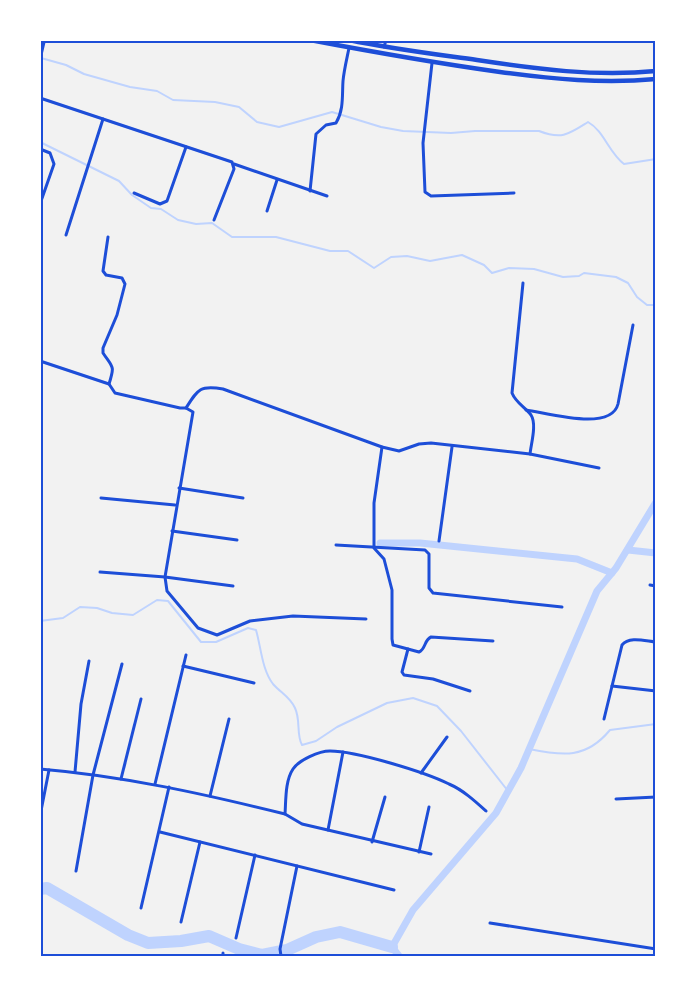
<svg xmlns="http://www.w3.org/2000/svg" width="696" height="997" viewBox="0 0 696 997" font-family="'Roboto Condensed',sans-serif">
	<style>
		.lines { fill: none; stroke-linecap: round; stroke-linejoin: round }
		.stream { stroke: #bfd3fe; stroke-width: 2 }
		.canal { stroke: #bfd3fe; stroke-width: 7 }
		.river { stroke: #bfd3fe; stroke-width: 12 }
		.minor { stroke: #1d4ed8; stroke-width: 3 }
		.secondary { stroke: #1d4ed8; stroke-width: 4 }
		.primary { stroke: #1d4ed8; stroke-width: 4.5 }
		.neatline { fill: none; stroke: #1d4ed8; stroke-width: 2 }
	</style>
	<rect width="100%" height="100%" fill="#f2f2f2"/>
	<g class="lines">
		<g class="stream">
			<path d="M41,58L66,65L84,74L130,87L157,91L173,100L215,102L239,107L257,122L279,127L332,112L381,127L403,131L451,133L475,131H539C562,140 569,134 588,122C604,131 609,153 624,164L656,159"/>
			<polyline points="40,142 119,181 132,195 151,208 161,209 178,220 196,224 212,223 232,237 276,237 330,251 348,251 374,268 391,257 407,256 430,261 462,255 484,265 492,273 509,268 534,269 563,277 579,276 584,273 616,277 628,283 637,297 647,305 656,305"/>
			<path d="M40,621L63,618L80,607L97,608L112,613L133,615L157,600L168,601L201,642H216L248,628L256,630C261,647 262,670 273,684C281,693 290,697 295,708C301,721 296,734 302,745L316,741L337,727L387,703L413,698L437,706L461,731L508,791"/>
			<path d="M529,749C563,756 586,759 610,730L656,724"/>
		</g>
		<g class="canal">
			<polyline points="380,543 420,543 577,559 612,573"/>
			<polyline points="628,550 656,553"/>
			<polyline points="399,956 392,947 413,910 496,813 521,768 597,591 616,568 656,502"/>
		</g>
		<polyline class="river" points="40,889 47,888 128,935 148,943 181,941 209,936 239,949 262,955 287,950 316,937 340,932 392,947"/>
		<g class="minor">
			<polyline points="384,47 386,40"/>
			<polyline points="432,63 423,143 425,192 431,196 514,193"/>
			<polyline points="40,98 232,162 234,169 214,220"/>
			<polyline points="40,149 50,153 54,164 40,204"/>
			<polyline points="234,164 327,196"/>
			<path d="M310,191L316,134L326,125L336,123C344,110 342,95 343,81C344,70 347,58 349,48"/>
			<polyline points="134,193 160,204 167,201 186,147"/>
			<polyline points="267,211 277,180"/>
			<polyline points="66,235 103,119"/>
			<path d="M108,237L103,271L106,275L122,278L125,284L117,315L103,348V353C113,368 115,365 109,384"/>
			<path d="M523,283L512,393C516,403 525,407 531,415C537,424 531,444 530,454"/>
			<path d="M40,361L109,384L115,393L180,408H186C198,389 200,385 223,389L382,447L399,451L419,444L431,443L530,454L599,468"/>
			<polyline points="186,408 193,412 165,577 167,591 198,628 217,635 250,621 293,616 366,619"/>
			<path d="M526,410C548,413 611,432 618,404L633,325"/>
			<path d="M382,447L374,503V548L384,559L392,590V639L393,645L419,652C426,649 424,640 431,637L493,641"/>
			<polyline points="179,488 243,498"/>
			<polyline points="101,498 175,505"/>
			<polyline points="172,531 237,540"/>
			<polyline points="439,541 452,447"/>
			<polyline points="336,545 425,550 429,554 429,588 433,593 562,607"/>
			<polyline points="100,572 165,577 233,586"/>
			<polyline points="650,585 656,586"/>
			<polyline points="408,649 402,672 404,675 433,679 470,691"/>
			<polyline points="183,666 254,683"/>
			<polyline points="612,686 656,691"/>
			<path d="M604,719L622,645C629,636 645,641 656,642"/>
			<path d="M40,769C124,776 204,794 285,814L302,824L431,854"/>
			<polyline points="75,772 81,704 89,661"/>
			<polyline points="421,773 447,737"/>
			<polyline points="121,779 141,699"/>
			<polyline points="155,784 186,655"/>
			<polyline points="210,796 229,719"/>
			<polyline points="616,799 656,797"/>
			<path d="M285,814C286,800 285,781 293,769C299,760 319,751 330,751C356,751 425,772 449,784C463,790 475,801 486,811"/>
			<polyline points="40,816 49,770"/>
			<polyline points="328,830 343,752"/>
			<polyline points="160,832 394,890"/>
			<polyline points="372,842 385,797"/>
			<polyline points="419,852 429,807"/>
			<polyline points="76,871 93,775 122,664"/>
			<polyline points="141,908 169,787"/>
			<polyline points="181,922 200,842"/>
			<polyline points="490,923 656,949"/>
			<polyline points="236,938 255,855"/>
			<polyline points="223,956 223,953"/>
			<polyline points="281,956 280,949 297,866"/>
		</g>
		<polyline class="secondary" points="40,57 44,40"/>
		<g class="primary">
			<path d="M310,40C373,52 436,63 500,72C552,79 603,84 656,79"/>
			<path d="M349,40C392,49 434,54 477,60C537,69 595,77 656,71"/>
		</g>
	</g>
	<rect width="696" height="997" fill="none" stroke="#ffffff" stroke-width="84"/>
	<rect x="42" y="42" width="612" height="913" class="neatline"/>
</svg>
